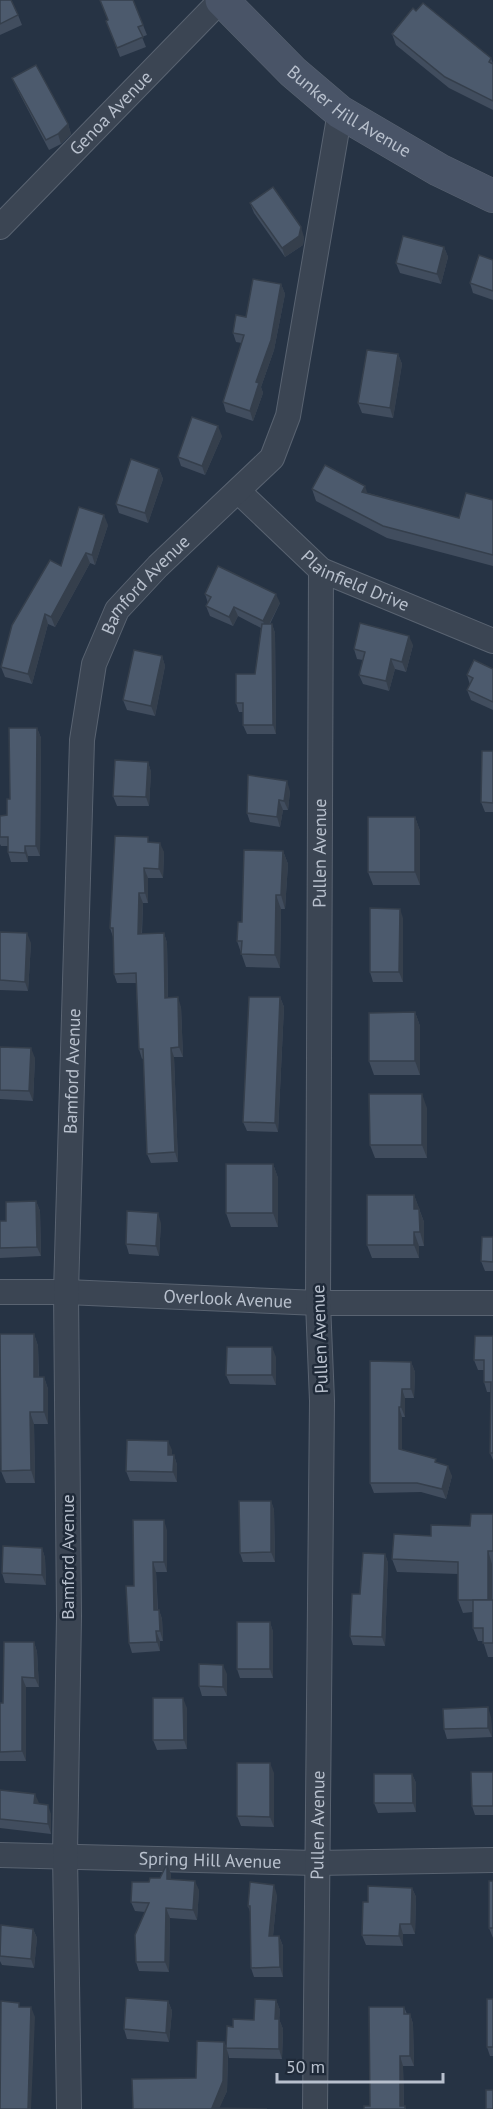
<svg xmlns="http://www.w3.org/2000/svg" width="493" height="2109" viewBox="0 0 493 2109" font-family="'PT Sans',sans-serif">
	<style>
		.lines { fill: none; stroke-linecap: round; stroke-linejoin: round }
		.minor-casing { stroke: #596371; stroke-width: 26 }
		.secondary-casing { stroke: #596371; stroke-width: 34 }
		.minor { stroke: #3b4553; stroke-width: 24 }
		.secondary { stroke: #495467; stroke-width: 33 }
		.wall { fill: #414d5e }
		.shaded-wall { fill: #353f4c }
		.building { fill: #4c5a6d; stroke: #353f4c; stroke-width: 1.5 }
		.labels { text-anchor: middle; stroke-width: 5; stroke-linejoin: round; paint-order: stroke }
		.street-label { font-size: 18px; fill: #b8c0cd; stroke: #1f2a39 }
	</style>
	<rect width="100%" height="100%" fill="#263344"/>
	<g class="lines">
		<defs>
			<g id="minor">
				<path id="s1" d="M0,227L221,0"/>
				<path id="s2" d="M238,491L321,570L493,641"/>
				<path id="s3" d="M0,1292H66L318,1303H493"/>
				<path id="s4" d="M0,1855L316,1863L493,1860"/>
				<path id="s5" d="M69,2109L65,1855L69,1616L66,1292L82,740L94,664L117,610L158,566L272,458L288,416L340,112"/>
				<path id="s6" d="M315,2109L322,1401L318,1303L321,570"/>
			</g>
			<g id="secondary">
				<path id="s7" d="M222,0L293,72L340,112L439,170L493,196"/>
			</g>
		</defs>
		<use href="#minor" class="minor-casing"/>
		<use href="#secondary" class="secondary-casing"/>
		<use href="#minor" class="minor"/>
		<use href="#secondary" class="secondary"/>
	</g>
	<g class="wall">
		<polygon points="0,0 18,15 22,25 0,35"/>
		<polygon points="106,21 143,25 147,35 142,37 146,47 120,57"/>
		<polygon points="392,34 491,58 493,64 493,110 449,88 396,45"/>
		<polygon points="12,78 68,124 71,134 61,144 49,150 16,87"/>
		<polygon points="250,203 304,237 303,245 285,257 254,213"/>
		<polygon points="444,247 448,257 441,284 400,273 396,263"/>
		<polygon points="493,260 493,300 473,293 470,283"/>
		<polygon points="281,284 285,294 274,350 261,387 263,393 253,421 226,412 223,402 242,343 236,342 233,333 246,317"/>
		<polygon points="398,354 402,364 393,418 362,413 358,403"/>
		<polygon points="222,436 205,475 181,466 178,457"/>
		<polygon points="159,469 163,479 148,523 119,513 116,504"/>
		<polygon points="312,489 368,493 459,518 493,500 493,566 387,538 316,501"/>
		<polygon points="108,525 95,565 90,563 55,627 48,624 32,684 5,677 1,667 61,566"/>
		<polygon points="205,594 280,603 270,624 272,624 275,633 276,734 247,734 243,725 243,712 239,712 236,703 255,674 261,628 238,616 233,626 210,616 206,606 208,603"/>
		<polygon points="413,645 406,672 395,669 389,691 363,684 359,675 363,660 357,659 354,649"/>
		<polygon points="162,656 165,666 155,716 127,710 123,700"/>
		<polygon points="493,669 493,710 471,700 467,690 470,685 467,675"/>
		<polygon points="37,728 41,738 40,856 28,856 28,862 11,862 8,852 8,846 1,846 0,844 0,816 7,815 10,799"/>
		<polygon points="493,751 493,812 485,812 481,802"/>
		<polygon points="148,762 151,772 149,806 117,806 113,796"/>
		<polygon points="290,791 288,810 283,810 280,827 250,822 247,813"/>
		<polygon points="415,817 420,831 420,885 373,885 368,872"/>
		<polygon points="150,842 164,852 163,878 148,878 148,903 143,903 142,934 164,933 167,943 168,997 181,1007 183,1057 174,1057 178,1162 151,1163 147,1154 144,1058 142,1059 139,1049 136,983 117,983 114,974 113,937 110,928"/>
		<polygon points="283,851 288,864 285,909 281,909 280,968 246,967 237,941 242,922"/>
		<polygon points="403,918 403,982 373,982 370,972"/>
		<polygon points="0,932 31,943 28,991 0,990"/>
		<polygon points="280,997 284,1007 278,1132 247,1131 243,1122"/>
		<polygon points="415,1012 420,1026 420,1075 374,1075 369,1061"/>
		<polygon points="0,1047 35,1058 33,1101 0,1099"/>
		<polygon points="427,1108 427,1158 375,1158 370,1145"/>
		<polygon points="273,1164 278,1178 278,1227 231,1227 226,1213"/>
		<polygon points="414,1195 424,1222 424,1246 419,1246 419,1258 372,1258 367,1245"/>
		<polygon points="36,1201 40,1211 41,1256 0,1258 0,1221 6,1221"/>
		<polygon points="161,1223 159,1256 129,1254 126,1244"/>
		<polygon points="493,1237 493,1271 485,1271 481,1261"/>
		<polygon points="34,1334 38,1346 39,1377 44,1377 48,1389 48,1424 34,1424 35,1483 6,1483 1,1471"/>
		<polygon points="493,1336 493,1460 490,1453 491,1392 487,1392 484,1382 484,1370 478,1370 474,1360"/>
		<polygon points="276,1357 276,1385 230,1384 226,1375"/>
		<polygon points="370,1361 411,1362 415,1372 414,1398 405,1398 405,1417 402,1417 402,1450 437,1463 452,1476 446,1499 421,1492 374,1493 370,1483"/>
		<polygon points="172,1450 172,1455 174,1455 177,1465 177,1482 130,1481 126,1471"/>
		<polygon points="271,1501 274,1510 275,1562 243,1562 240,1553"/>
		<polygon points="493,1514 493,1657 488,1657 483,1641 478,1641 473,1628 473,1612 463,1613 458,1600 458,1574 397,1572 392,1559 431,1536 470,1526"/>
		<polygon points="167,1530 167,1572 156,1572 158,1610 159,1610 162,1619 163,1641 160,1641 160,1651 132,1653 129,1643 134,1586"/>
		<polygon points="42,1548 45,1558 46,1585 5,1583 2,1573"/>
		<polygon points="385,1554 388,1563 385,1646 353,1645 350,1636 360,1594"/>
		<polygon points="270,1622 273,1632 273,1678 240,1678 237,1669"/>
		<polygon points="34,1642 37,1652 39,1687 26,1687 26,1761 0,1761 0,1703 3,1703"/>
		<polygon points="227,1674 227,1696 202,1696 199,1686"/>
		<polygon points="187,1708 187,1749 157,1750 153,1740"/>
		<polygon points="491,1717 492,1737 447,1739 444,1729"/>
		<polygon points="493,1772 493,1815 475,1815 472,1806"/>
		<polygon points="274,1773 274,1827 241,1826 237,1816"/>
		<polygon points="412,1774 416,1783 416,1812 378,1813 374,1803"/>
		<polygon points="0,1790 39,1804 51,1814 51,1834 0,1828"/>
		<polygon points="171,1874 171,1879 199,1890 197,1920 170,1918 169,1972 139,1971 136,1962 145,1912 135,1911 131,1902 149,1882"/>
		<polygon points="493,1881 493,1938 489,1928"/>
		<polygon points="412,1888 416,1897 415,1934 403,1934 403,1946 366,1945 362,1935 368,1902"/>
		<polygon points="277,1895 273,1936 279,1936 283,1946 283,1977 254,1977 251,1968 250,1912 248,1906"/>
		<polygon points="33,1929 37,1938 34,1968 2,1965 0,1961 0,1932"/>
		<polygon points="493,1999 493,2056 490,2056 487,2047"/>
		<polygon points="276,2000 280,2010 279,2019 283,2029 282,2059 229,2058 228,2053 227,2091 219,2108 133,2109 196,2078 224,2042 226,2046 233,2027 254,2020"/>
		<polygon points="168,2001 172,2011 169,2042 127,2039 124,2029"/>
		<polygon points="404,2007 407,2014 410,2014 413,2024 414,2066 403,2066 404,2106 405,2106 406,2109 364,2109 370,2106"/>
	</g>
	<g class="shaded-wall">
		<polygon points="68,124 71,134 61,144 58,134"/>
		<polygon points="301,227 304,237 303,245 285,257 282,248"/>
		<polygon points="444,247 448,257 441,284 437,274"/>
		<polygon points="281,284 285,294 274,350 261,387 263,393 253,421 250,411 256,382"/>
		<polygon points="398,354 402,364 393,418 390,408"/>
		<polygon points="218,426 222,436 205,475 202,466"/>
		<polygon points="159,469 163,479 148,523 145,513"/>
		<polygon points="365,486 369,498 362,492"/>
		<polygon points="104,515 108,525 95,565 92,555"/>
		<polygon points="86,553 90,563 55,627 51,617"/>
		<polygon points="276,594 280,603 266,630 263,621"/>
		<polygon points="234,607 238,616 233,626 229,617"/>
		<polygon points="45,614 48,624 32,684 28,674"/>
		<polygon points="272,624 275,633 276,734 273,725"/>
		<polygon points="409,636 413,645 406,672 402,662"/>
		<polygon points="162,656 165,666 155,716 151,706"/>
		<polygon points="391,659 395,669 389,691 386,681"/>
		<polygon points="37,728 41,738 40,856 36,846"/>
		<polygon points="148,762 151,772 149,806 146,797"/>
		<polygon points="287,781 290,791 288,810 284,801"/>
		<polygon points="279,800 283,810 280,827 277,817"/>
		<polygon points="415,817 420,831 420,885 415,872"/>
		<polygon points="160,843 164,852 163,878 159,869"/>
		<polygon points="25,846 28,856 28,862 25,853"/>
		<polygon points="283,851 288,864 285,909 281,895"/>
		<polygon points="144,868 148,878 148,903 145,893"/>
		<polygon points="139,893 143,903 141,943 138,934"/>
		<polygon points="276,895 281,909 280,968 275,955"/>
		<polygon points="400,909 403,918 403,982 399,972"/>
		<polygon points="27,933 31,943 28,991 25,982"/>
		<polygon points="164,933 167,943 168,1007 165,998"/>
		<polygon points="178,997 181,1007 183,1057 179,1047"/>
		<polygon points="280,997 284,1007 278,1132 275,1123"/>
		<polygon points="415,1012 420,1026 420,1075 415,1061"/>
		<polygon points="31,1048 35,1058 33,1101 29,1091"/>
		<polygon points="171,1048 174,1057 178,1162 175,1152"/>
		<polygon points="422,1094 427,1108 427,1158 422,1145"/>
		<polygon points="273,1164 278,1178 278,1227 273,1213"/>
		<polygon points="414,1195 419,1208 419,1223 414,1209"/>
		<polygon points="36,1201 40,1211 41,1256 37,1247"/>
		<polygon points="419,1209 424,1222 424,1246 420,1232"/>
		<polygon points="158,1213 161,1223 159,1256 156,1246"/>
		<polygon points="414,1232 419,1246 419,1258 414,1245"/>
		<polygon points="34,1334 38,1346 39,1389 34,1377"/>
		<polygon points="272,1347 276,1357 276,1385 272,1375"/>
		<polygon points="411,1362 415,1372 414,1398 411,1389"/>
		<polygon points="44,1377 48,1389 48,1424 44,1412"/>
		<polygon points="402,1389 405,1398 405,1417 401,1407"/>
		<polygon points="399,1407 402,1417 402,1458 399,1449"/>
		<polygon points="30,1412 34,1424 35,1483 31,1470"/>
		<polygon points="168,1441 172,1450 172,1465 168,1455"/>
		<polygon points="174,1455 177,1465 177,1482 173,1472"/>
		<polygon points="448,1466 452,1476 446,1499 442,1489"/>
		<polygon points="271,1501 274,1510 275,1562 271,1552"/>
		<polygon points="164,1520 167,1530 167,1572 164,1562"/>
		<polygon points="42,1548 45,1558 46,1585 42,1575"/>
		<polygon points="488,1551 492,1564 492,1612 488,1600"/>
		<polygon points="385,1554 388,1563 385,1646 382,1637"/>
		<polygon points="153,1562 156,1572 158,1619 154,1610"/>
		<polygon points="159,1610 162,1619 163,1641 160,1631"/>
		<polygon points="270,1622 273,1632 273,1678 270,1669"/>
		<polygon points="156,1631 160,1641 160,1651 157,1642"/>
		<polygon points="34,1642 37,1652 39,1687 35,1678"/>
		<polygon points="223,1665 227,1674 227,1696 223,1687"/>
		<polygon points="22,1677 26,1687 26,1761 22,1751"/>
		<polygon points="183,1698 187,1708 187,1749 184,1740"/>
		<polygon points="488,1707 491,1717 492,1737 488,1728"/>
		<polygon points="270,1763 274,1773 274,1827 270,1817"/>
		<polygon points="412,1774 416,1783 416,1812 413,1803"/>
		<polygon points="35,1794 39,1803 34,1803"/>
		<polygon points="48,1805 51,1814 51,1834 48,1824"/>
		<polygon points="167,1864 171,1874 171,1889 167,1879"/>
		<polygon points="195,1881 199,1890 197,1920 193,1910"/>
		<polygon points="274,1885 277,1895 272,1946 269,1936"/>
		<polygon points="412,1888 416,1897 415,1934 411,1924"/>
		<polygon points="166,1908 170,1918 169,1972 165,1962"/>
		<polygon points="400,1924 403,1934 403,1946 399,1936"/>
		<polygon points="33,1929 37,1938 34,1968 31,1959"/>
		<polygon points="279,1936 283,1946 283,1977 280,1967"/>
		<polygon points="276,2000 280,2010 279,2029 275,2019"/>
		<polygon points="168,2001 172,2011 169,2042 166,2033"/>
		<polygon points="31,2007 35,2017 31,2109 28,2109"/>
		<polygon points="410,2014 413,2024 414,2066 410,2056"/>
		<polygon points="279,2019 283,2029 282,2059 279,2049"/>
		<polygon points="224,2042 228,2053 227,2091 219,2109 212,2109"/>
		<polygon points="400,2056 403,2066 404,2109 400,2106"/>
	</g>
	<g class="building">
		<polygon points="0,0 11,0 18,15 0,24"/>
		<polygon points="100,0 133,0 143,25 138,27 143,37 117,48 106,21 108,20"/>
		<polygon points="423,3 491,58 489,62 493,64 493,101 445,77 392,34 413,8 416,11"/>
		<polygon points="36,65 68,124 58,134 46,140 12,78"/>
		<polygon points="273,187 301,227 299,236 282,248 250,203"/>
		<polygon points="403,236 444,247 437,274 396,263"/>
		<polygon points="479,255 493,260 493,291 470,283"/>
		<polygon points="253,279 281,284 271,340 256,382 259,383 250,411 223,402 244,335 233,333 236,315 246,317"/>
		<polygon points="367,350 398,354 390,408 358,403"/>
		<polygon points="192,417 218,426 202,466 178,457"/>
		<polygon points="131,459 159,469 145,513 116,504"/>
		<polygon points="325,465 365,486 362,492 459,518 466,493 493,500 493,555 383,526 312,489"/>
		<polygon points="79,507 104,515 92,555 86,553 51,617 45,614 28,674 1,667 12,625 50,560 61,566"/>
		<polygon points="218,566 276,594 263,621 234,607 229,617 206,606 211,597 205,594"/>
		<polygon points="360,623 409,636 402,662 391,659 386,681 359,675 365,652 354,649"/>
		<polygon points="262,624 272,624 273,725 243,725 243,703 236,703 236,674 255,674"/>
		<polygon points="134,650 162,656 151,706 123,700"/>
		<polygon points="474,660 493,669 493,702 467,690 473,678 467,675"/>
		<polygon points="9,728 37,728 36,846 25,846 25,853 8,852 8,837 0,837 0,816 7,815 7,799 10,799"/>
		<polygon points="482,751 493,751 493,803 481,802"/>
		<polygon points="115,760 148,762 146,797 113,796"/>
		<polygon points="248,775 287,781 284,801 279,800 277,817 247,813"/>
		<rect x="368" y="817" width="47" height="55"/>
		<polygon points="115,836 148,837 148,842 160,843 159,869 144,868 145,893 139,893 138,934 164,933 165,998 178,997 179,1047 171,1048 175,1152 147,1154 143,1049 139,1049 136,973 114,974 113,928 110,928"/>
		<polygon points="244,850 283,851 281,895 276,895 275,955 241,954 242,941 237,941 238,922 242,922"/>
		<polygon points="370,908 400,909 399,972 370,972"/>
		<polygon points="0,932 27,933 25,982 0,980"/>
		<polygon points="249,997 280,997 275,1123 243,1122"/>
		<polygon points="415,1012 415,1061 369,1061 369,1013"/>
		<polygon points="0,1047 31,1048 29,1091 0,1090"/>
		<polygon points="369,1094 422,1094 422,1145 370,1145"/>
		<rect x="226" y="1164" width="47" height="49"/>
		<polygon points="367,1195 414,1195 414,1209 419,1209 420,1232 414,1232 414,1245 367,1245"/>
		<polygon points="36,1201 37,1247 0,1248 0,1221 6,1221 6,1202"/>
		<polygon points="127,1211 158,1213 156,1246 126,1244"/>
		<polygon points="482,1237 493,1237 493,1262 481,1261"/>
		<polygon points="0,1334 34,1334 34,1377 44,1377 44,1412 30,1412 31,1470 1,1471"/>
		<polygon points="475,1336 493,1336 493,1453 490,1453 491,1382 484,1382 484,1360 474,1360"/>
		<polygon points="227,1347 272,1347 272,1375 226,1375"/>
		<polygon points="370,1361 411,1362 411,1389 402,1389 401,1407 399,1407 399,1449 436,1459 435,1462 448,1466 442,1489 417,1483 370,1483"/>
		<polygon points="127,1440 168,1441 168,1455 174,1455 173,1472 126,1471"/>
		<polygon points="239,1501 271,1501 271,1552 240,1553"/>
		<polygon points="471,1514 493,1514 493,1551 488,1551 488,1600 458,1600 458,1562 392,1559 394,1534 431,1536 431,1525 470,1526"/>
		<polygon points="133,1520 164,1520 164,1562 153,1562 154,1610 159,1610 160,1631 156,1631 157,1642 129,1643 126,1586 134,1586"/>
		<polygon points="3,1546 42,1548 42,1575 2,1573"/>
		<polygon points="363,1553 385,1554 382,1637 350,1636 352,1594 360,1594"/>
		<polygon points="473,1600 493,1600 493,1643 483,1643 483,1628 473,1628"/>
		<rect x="237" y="1622" width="33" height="47"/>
		<polygon points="4,1642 34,1642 35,1678 22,1677 22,1751 0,1752 0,1703 3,1703"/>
		<polygon points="199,1664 223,1665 223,1687 199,1686"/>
		<polygon points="153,1698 183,1698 184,1740 153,1740"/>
		<polygon points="488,1707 488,1728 444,1729 443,1709"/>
		<polygon points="237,1763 270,1763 270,1817 237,1816"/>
		<polygon points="471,1772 493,1772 493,1806 472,1806"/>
		<polygon points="374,1774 412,1774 413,1803 374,1803"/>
		<polygon points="0,1790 35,1794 34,1803 48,1805 48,1824 0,1819"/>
		<polygon points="167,1864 167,1879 195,1881 193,1910 166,1908 165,1962 136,1962 135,1935 149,1903 131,1902 132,1882 149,1882 150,1878 160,1878"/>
		<rect x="489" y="1881" width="4" height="47"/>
		<polygon points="250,1882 274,1885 269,1936 279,1936 280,1967 251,1968 250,1906 248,1906"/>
		<polygon points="368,1886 412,1888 411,1924 400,1924 399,1936 362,1935 363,1902 368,1902"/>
		<polygon points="1,1925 33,1929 31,1959 0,1956"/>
		<polygon points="126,1998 168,2001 166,2033 124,2029"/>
		<polygon points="255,1999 276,2000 275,2019 279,2019 279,2049 226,2048 227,2026 233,2027 233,2019 254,2020"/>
		<rect x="487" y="1999" width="6" height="48"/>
		<polygon points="1,2001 19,2003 19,2007 31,2007 28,2109 0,2109"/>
		<polygon points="369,2007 404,2007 404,2014 410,2014 410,2056 400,2056 400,2106 405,2106 405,2109 364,2109 364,2106 370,2106"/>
		<polygon points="197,2041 224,2042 223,2081 212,2108 267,2109 133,2109 132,2079 196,2078"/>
		<rect x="486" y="2090" width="7" height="19"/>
	</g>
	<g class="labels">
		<g class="street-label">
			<text dy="6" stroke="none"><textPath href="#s7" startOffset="170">Bunker Hill Avenue</textPath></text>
			<text dy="6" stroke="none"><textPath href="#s1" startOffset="159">Genoa Avenue</textPath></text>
			<text dy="6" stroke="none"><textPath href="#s2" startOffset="150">Plainfield Drive</textPath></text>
			<text dy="6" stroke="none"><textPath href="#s5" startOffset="1542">Bamford Avenue</textPath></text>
			<text dy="6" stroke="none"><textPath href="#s6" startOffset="1256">Pullen Avenue</textPath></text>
			<text dy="6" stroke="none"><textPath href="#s5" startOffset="1038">Bamford Avenue</textPath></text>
			<text dy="6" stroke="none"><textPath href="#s3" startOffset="228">Overlook Avenue</textPath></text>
			<text transform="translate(320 1339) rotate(-92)" y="6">Pullen Avenue</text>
			<text transform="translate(68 1557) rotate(-90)" y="6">Bamford Avenue</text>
			<text dy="6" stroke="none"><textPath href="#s6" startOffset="284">Pullen Avenue</textPath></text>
			<text dy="6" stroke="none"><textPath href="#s4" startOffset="210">Spring Hill Avenue</textPath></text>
		</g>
	</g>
	<path d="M277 2073v9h166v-9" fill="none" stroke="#b8c0cd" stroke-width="3"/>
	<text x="286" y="2073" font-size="18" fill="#b8c0cd" stroke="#1f2a39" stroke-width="4.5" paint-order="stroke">50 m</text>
</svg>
